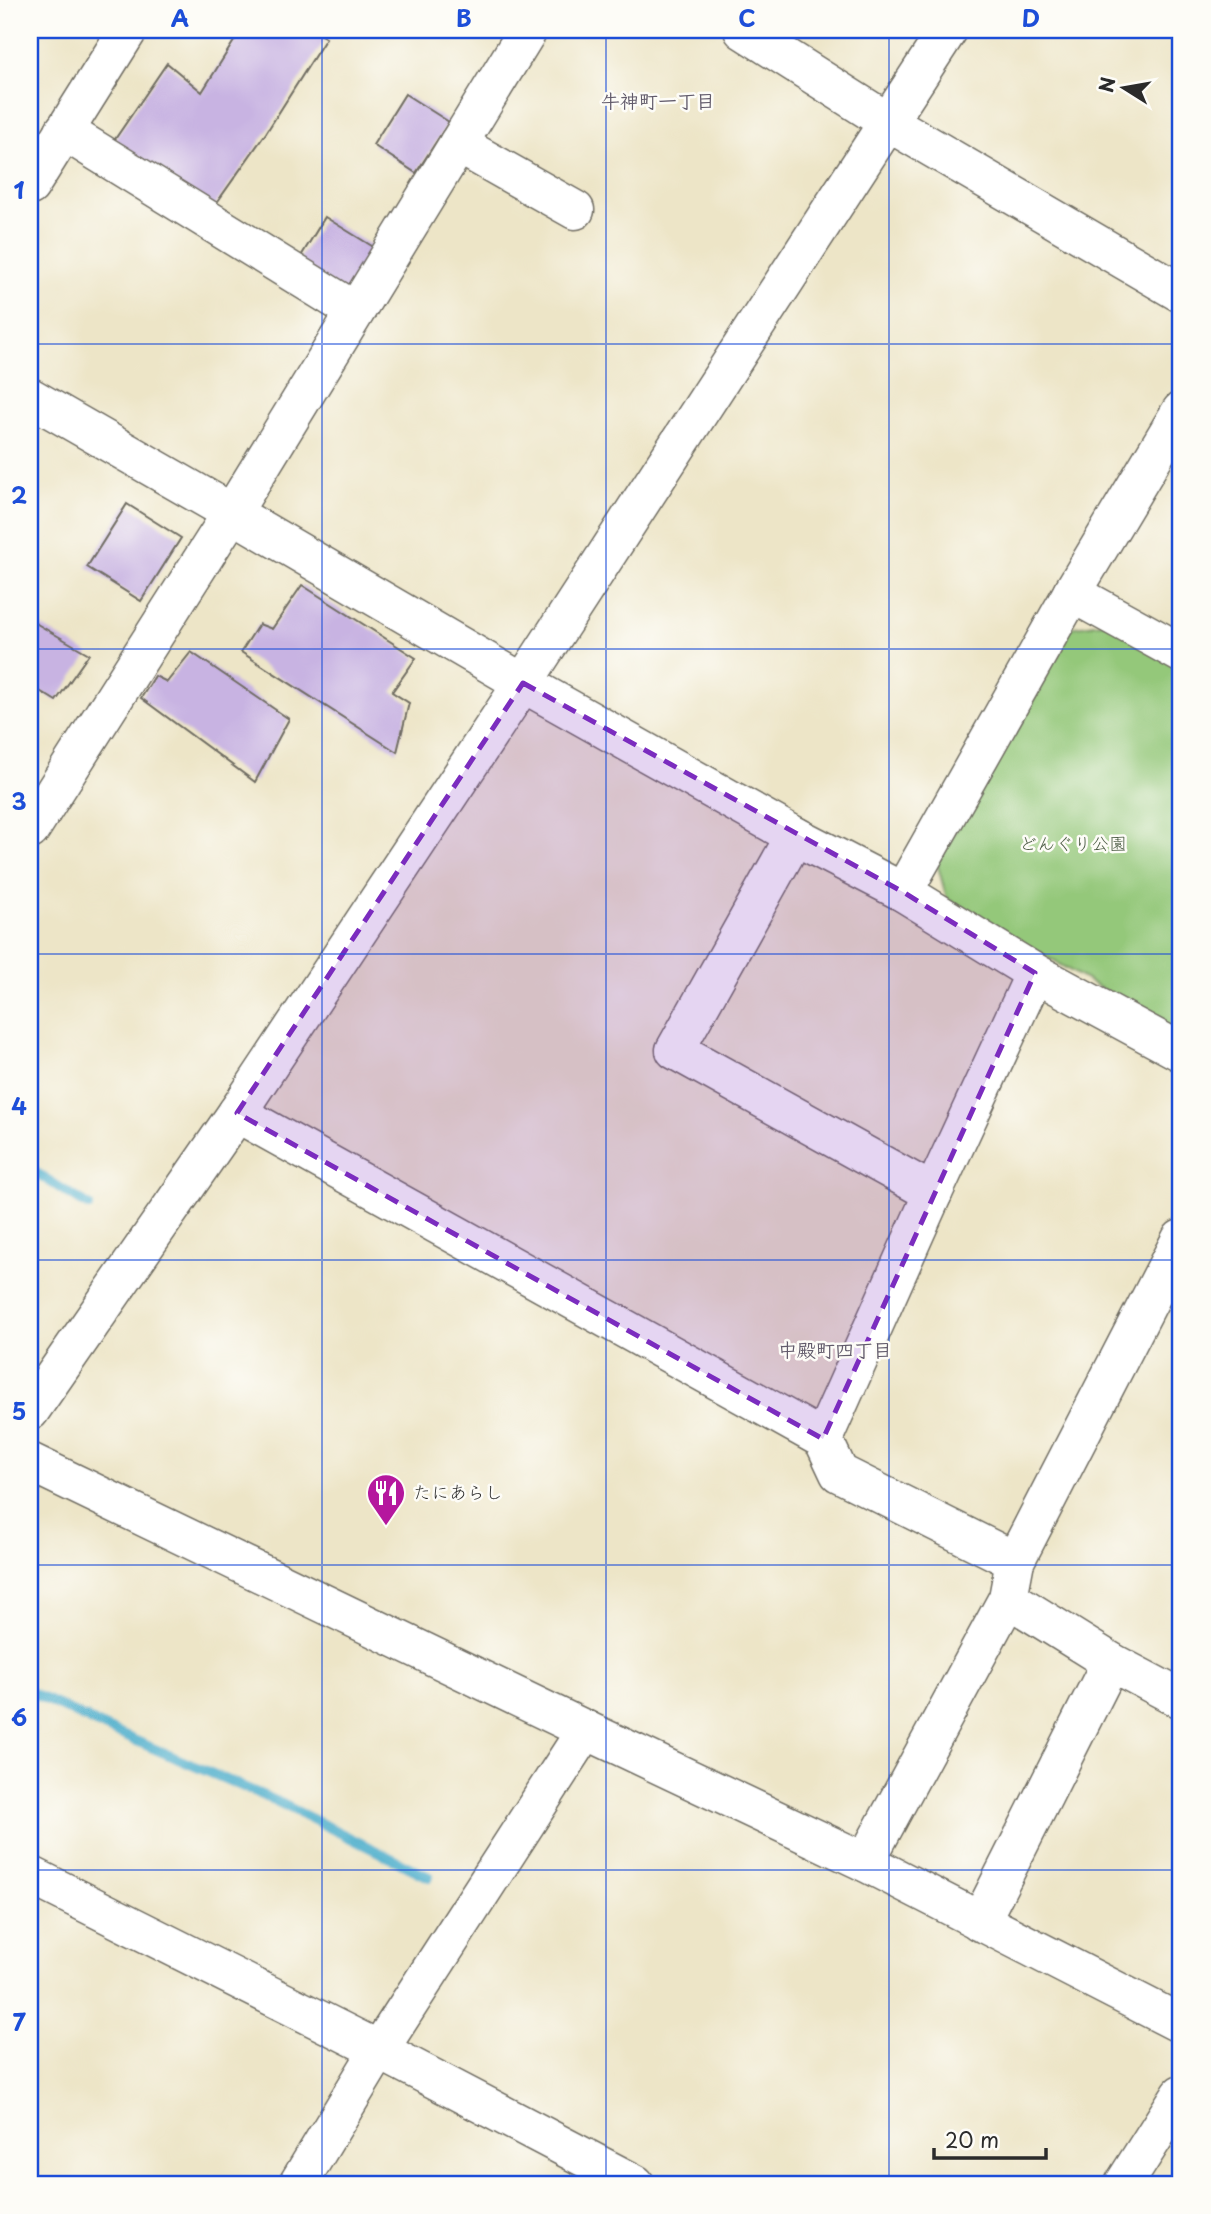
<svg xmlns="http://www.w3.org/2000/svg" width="1211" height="2214" viewBox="0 0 1211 2214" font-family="'Playpen Sans','Klee One',sans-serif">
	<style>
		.park { fill: #94c87a; stroke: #607a52; stroke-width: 2 }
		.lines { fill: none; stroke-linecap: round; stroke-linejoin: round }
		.stream { stroke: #4cadcb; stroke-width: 10 }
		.building { fill: #c8b3e2 }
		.minor-casing { stroke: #6f6c62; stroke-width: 41 }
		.tertiary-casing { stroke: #6f6c62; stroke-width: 41 }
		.trunk-casing { stroke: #6f6c62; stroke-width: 41 }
		.minor { stroke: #fff; stroke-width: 38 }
		.tertiary { stroke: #fff; stroke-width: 38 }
		.trunk { stroke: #fff; stroke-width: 38 }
		.marked { fill: #7b2cbf; fill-opacity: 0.2; stroke: #7b2cbf; stroke-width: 5; stroke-dasharray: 14 9; stroke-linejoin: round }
		.grid { fill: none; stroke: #1d4ed8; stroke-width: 2; stroke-opacity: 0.55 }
		.labels { text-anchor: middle; stroke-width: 5; stroke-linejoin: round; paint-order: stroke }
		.park-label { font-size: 18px; fill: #4a5a43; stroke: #fdfcf7 }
		.poi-label { font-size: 18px; fill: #2b2b2b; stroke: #fdfcf7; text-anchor: start }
		.neighbourhood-label { font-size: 19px; font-weight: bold; fill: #625b6b; stroke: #fdfcf7 }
		.neatline { fill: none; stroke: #1d4ed8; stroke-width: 2.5 }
		.grid-label { font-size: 23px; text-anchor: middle; font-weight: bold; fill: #1d4ed8 }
	</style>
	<rect width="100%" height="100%" fill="#fdfcf7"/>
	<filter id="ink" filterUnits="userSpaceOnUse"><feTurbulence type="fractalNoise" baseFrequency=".0143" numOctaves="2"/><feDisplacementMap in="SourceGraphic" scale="14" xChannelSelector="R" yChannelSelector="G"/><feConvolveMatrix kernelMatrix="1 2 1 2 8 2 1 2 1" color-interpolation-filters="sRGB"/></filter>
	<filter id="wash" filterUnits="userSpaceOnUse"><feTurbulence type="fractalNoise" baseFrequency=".00686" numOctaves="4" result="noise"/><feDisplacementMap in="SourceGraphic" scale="28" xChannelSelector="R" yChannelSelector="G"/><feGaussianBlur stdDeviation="1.57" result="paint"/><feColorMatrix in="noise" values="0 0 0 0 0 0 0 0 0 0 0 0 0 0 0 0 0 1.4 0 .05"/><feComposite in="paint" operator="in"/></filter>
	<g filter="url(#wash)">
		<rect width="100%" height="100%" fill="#ede5c7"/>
		<polygon class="park" points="1107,622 1181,665 1181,1035 947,899 937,863 1069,628"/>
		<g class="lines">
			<g class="stream">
				<polyline points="30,1169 89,1206"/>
				<polyline points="30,1692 106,1728 276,1801 429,1877"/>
			</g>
		</g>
		<g id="blocks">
			<g class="building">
				<polygon points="241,30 312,30 326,38 266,133 208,215 109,148 167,63 202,92"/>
				<polygon points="405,94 449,122 416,173 373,145"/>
				<polygon points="325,217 380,251 346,305 292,271"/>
				<polygon points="127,504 181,538 141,601 87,567"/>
				<polygon points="302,585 416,658 392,692 409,703 397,752 241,652 259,624 272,629"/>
				<polygon points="30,620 89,654 56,701 30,685"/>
				<polygon points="191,652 289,719 255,782 141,698 155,676 167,682"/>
			</g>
		</g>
	</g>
	<g filter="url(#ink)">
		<use href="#blocks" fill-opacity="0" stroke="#6f6c62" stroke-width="2"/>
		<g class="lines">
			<defs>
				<g id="minor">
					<polyline points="743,30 888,122"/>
					<polyline points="64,131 355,311"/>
					<polyline points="458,144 575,210"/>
					<polyline points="30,186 128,30"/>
					<polyline points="30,397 232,513 523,683 795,836 903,892 1035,973 1181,1052"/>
					<polyline points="1072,593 1181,653"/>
					<polyline points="30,830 232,513 528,30"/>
					<polyline points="795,836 675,1050 933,1193"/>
					<polyline points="903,892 1072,593 1181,411"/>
					<polyline points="237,1113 823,1439 839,1473 1015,1561"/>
					<polyline points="823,1439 933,1193 1035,973"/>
					<polyline points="1008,1598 1111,1662 1181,1699"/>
					<polyline points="865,1862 1008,1598 1015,1561 1181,1239"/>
					<polyline points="30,1875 379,2050 635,2184"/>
					<polyline points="980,1922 1111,1662"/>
					<polyline points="298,2184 379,2050 586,1730"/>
				</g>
				<g id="tertiary">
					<polyline points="888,122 1181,293"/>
					<polyline points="30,1411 237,1113 523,683 948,30"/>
					<polyline points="30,1462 586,1730 865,1862 1181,2024"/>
				</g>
				<polyline id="trunk" points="1124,2184 1181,2094"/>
			</defs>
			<use href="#minor" class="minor-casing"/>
			<use href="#tertiary" class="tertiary-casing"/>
			<use href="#trunk" class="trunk-casing"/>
			<use href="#minor" class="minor"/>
			<use href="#tertiary" class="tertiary"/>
			<use href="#trunk" class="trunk"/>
		</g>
	</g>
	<path class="marked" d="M523,683L903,892L1035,973L823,1439L237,1113Z"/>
	<path class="grid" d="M322,30V2184M606,30V2184M889,30V2184M30,344H1181M30,649H1181M30,954H1181M30,1260H1181M30,1565H1181M30,1870H1181"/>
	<defs>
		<symbol id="restaurant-pin" viewBox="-11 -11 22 30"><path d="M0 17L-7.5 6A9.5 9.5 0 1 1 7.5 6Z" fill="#b5179e" stroke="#fdfcf7"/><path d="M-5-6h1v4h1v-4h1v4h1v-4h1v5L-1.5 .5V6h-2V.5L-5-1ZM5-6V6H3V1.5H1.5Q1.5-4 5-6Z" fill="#fff"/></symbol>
	</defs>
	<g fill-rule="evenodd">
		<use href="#restaurant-pin" x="364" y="1471" width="44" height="60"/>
	</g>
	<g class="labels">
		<g class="park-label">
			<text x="1073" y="850">どんぐり公園</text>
		</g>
		<g class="poi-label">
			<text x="413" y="1499">たにあらし</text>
		</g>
		<g class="neighbourhood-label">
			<text x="658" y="108">牛神町一丁目</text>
			<text x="835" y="1357">中殿町四丁目</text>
		</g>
	</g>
	<rect width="1211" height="2214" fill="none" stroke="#fdfcf7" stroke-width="77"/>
	<g transform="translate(1124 88) rotate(281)" stroke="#fdfcf7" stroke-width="5" paint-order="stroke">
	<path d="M0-5L12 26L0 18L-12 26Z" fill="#2b2b2b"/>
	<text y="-10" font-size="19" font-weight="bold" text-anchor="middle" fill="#2b2b2b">N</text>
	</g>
	<path d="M934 2148v10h112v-10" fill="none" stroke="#2b2b2b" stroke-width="3.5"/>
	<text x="945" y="2148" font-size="21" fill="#2b2b2b" stroke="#fdfcf7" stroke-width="5" paint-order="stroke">20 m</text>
	<rect x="38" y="38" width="1134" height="2138" class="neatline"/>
	<g class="grid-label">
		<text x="180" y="27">A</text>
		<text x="464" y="27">B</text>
		<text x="747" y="27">C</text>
		<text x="1031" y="27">D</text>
		<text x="19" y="199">1</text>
		<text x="19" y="504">2</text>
		<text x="19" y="810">3</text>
		<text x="19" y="1115">4</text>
		<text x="19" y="1420">5</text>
		<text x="19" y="1726">6</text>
		<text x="19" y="2031">7</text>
	</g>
</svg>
